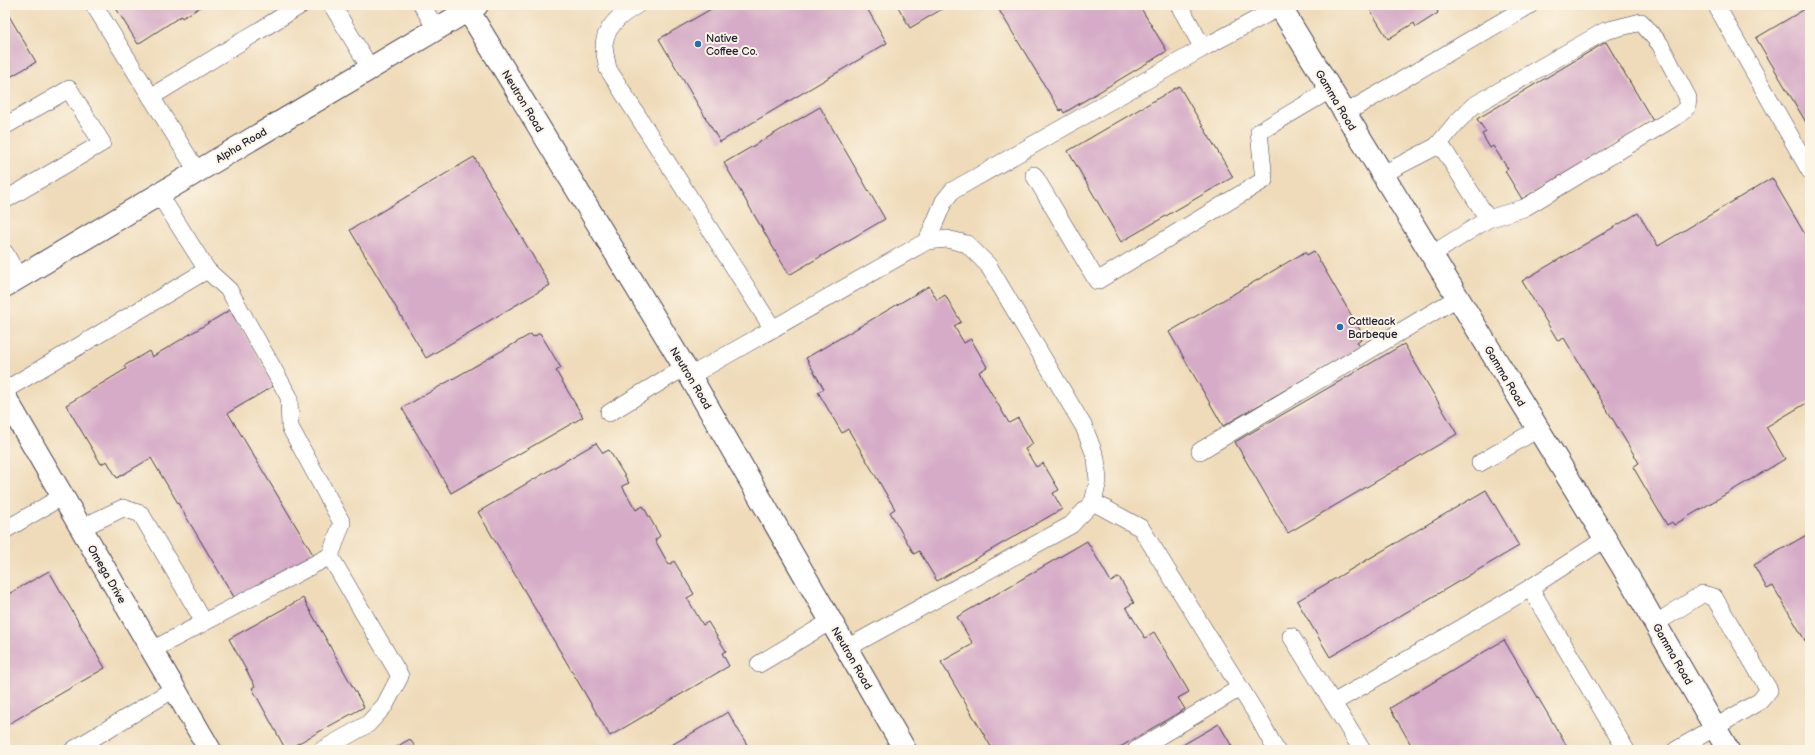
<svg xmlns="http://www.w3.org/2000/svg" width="1815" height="755" viewBox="0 0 1815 755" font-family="'Balsamiq Sans',sans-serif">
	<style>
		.building { fill: #d5abc7 }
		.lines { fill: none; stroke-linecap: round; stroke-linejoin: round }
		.lane-casing { stroke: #413e4e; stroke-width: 18 }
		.street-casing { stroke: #413e4e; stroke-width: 24 }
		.secondary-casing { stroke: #413e4e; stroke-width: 24 }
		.lane { stroke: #fff; stroke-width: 17 }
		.street { stroke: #fff; stroke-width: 22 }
		.secondary { stroke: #fff; stroke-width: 22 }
		.poi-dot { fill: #1f6fb2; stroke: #fcf5e5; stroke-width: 1.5 }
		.labels { text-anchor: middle; stroke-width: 4; stroke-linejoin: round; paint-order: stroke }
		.poi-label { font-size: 11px; fill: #22223b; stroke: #fcf5e5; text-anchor: start }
		.street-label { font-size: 11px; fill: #22223b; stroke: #fcf5e5 }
	</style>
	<rect width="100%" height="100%" fill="#fcf5e5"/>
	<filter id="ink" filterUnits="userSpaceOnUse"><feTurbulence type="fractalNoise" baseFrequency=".025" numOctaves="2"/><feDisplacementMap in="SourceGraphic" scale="8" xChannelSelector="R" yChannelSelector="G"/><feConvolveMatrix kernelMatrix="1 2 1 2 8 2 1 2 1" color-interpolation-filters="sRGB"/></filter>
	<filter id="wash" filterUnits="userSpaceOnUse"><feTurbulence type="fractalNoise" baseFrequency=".012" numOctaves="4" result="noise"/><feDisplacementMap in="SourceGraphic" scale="16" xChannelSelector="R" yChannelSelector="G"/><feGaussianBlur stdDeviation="0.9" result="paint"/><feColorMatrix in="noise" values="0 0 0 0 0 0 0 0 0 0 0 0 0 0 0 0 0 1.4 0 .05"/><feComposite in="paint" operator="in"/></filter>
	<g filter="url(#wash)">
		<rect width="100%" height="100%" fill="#efdbba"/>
		<g id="blocks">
			<g class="building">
				<polygon points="114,5 204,5 182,18 181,16 138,44"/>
				<polygon points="718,5 865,5 887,43 720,142 659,39"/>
				<polygon points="897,5 949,5 910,28"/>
				<polygon points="996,5 1139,5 1167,51 1064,113 1062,109 1060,111"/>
				<polygon points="1367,5 1447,5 1437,11 1438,13 1416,27 1414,23 1388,39"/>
				<polygon points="1810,6 1810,129 1756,38"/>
				<polygon points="5,9 36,62 5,80"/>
				<polygon points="1606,42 1653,121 1522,199 1505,171 1508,169 1493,146 1490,148 1482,134 1486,132 1477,119"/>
				<polygon points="1179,86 1233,177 1121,242 1068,151"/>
				<polygon points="820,107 885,219 789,275 724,163"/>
				<polygon points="474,157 550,285 426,358 350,230"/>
				<polygon points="1772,178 1810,243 1810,401 1766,427 1785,459 1674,525 1672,522 1667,525 1633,467 1639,463 1564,338 1558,341 1522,281 1638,213 1658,246"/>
				<polygon points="1314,251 1364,337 1357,342 1360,347 1223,426 1169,332 1305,252 1307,255"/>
				<polygon points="929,286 937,300 945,295 961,322 954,326 964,343 971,339 987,367 979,372 1009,423 1018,418 1033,444 1025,449 1036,467 1043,463 1059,490 1053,493 1062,509 937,581 919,551 914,554 890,512 895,509 848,429 842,433 818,392 824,389 806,358"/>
				<polygon points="230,310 275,385 228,413 314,556 237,602 151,458 117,478 107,461 101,464 66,405 126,369 124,366 149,351 152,357"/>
				<polygon points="540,333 561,368 556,371 583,417 451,493 402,408 531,334 533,337"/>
				<polygon points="1404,344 1457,434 1288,533 1235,442"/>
				<polygon points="596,443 603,453 609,450 629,483 622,486 636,510 643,506 660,536 655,540 669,565 674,561 694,594 687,598 703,625 708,622 726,651 722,653 729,666 610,736 478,512"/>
				<polygon points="1486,490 1519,546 1330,657 1297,601"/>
				<polygon points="1810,533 1810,649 1773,586 1767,589 1754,565"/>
				<polygon points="1087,541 1111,582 1119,577 1134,603 1126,607 1145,638 1154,632 1189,692 1178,698 1185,709 1115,750 993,750 941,662 973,644 957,617"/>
				<polygon points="49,571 105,668 5,726 5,596"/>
				<polygon points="303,598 364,707 286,750 252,688 255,686 229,639"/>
				<polygon points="1504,640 1569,750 1414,750 1390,708"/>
				<polygon points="728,712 750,750 663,750"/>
				<polygon points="1219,724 1234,750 1174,750"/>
				<polygon points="410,739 417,750 391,750"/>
			</g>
		</g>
	</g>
	<g filter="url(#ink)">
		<use href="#blocks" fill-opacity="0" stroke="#413e4e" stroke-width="1"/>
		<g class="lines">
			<defs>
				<g id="lane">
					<polyline points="94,5 197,171"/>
					<polyline points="332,5 370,68"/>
					<polyline points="422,5 436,29"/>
					<path d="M637,5C623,13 605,27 604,45C604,52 607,62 608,69L773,329"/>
					<polyline points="1179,5 1203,48 1280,7"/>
					<polyline points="1716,5 1810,171"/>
					<polyline points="151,97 301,5"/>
					<polyline points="1344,114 1530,5"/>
					<polyline points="5,126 69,89 102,143 5,200"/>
					<polyline points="1437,146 1456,123 1473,106 1605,31 1641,22 1660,44 1688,98 1687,107 1680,114 1524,208 1488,219"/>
					<polyline points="1034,175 1097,281 1264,180 1259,132 1330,90"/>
					<polyline points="1381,175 1437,146 1444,150 1488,219 1431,255"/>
					<polyline points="927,241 944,201 952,191 1203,48"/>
					<polyline points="5,253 19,278"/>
					<polyline points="207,270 229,290 289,397 290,427 342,523 330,556"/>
					<polyline points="690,376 927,241 947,239 967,244 988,265 1084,427 1096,458 1098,481 1093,502 1071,525 847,648"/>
					<polyline points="5,390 207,270 159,194"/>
					<polyline points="609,413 685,367"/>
					<polyline points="1200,451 1457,298"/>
					<polyline points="1480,463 1538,429"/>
					<polyline points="1093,502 1141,528 1257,715 1276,750"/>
					<polyline points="81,528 123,508 141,514 204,622"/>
					<polyline points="5,530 63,496"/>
					<polyline points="1530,588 1626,750"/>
					<polyline points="1655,624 1702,594 1714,597 1769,690 1760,701 1676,750"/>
					<polyline points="1291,636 1333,703 1530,588 1605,539"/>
					<polyline points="152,650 330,556 400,676 385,705 368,724 322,750"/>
					<polyline points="759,664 831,621"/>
					<polyline points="1333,703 1362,750"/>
					<polyline points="73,750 174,689"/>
					<polyline points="1136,750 1240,688"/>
				</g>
				<g id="street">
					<polyline points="1279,5 1622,566 1728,750"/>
					<polyline points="468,10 690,376 905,750"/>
					<polyline points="5,397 210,750"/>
				</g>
				<polyline id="secondary" points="5,286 477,5"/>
			</defs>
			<use href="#lane" class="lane-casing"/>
			<use href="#street" class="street-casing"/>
			<use href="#secondary" class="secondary-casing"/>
			<use href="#lane" class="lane"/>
			<use href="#street" class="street"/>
			<use href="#secondary" class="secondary"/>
		</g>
	</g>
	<g class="poi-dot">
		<circle cx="698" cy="44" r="4"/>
		<circle cx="1340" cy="327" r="4"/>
	</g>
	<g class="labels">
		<g class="poi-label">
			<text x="706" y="42">Native<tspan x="706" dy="13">Coffee Co.</tspan></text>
			<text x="1348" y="325">Cattleack<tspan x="1348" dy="13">Barbeque</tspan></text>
		</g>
		<g class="street-label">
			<text transform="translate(1336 100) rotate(59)" y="4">Gamma Road</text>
			<text transform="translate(523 101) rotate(59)" y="4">Neutron Road</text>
			<text transform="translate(241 145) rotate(-31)" y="4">Alpha Road</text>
			<text transform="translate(1505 376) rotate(59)" y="4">Gamma Road</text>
			<text transform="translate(691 378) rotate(59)" y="4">Neutron Road</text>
			<text transform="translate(107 574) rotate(60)" y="4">Omega Drive</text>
			<text transform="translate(1673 654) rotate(60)" y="4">Gamma Road</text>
			<text transform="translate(852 658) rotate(60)" y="4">Neutron Road</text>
		</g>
	</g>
	<rect width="1815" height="755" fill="none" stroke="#fcf5e5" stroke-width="20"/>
</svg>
